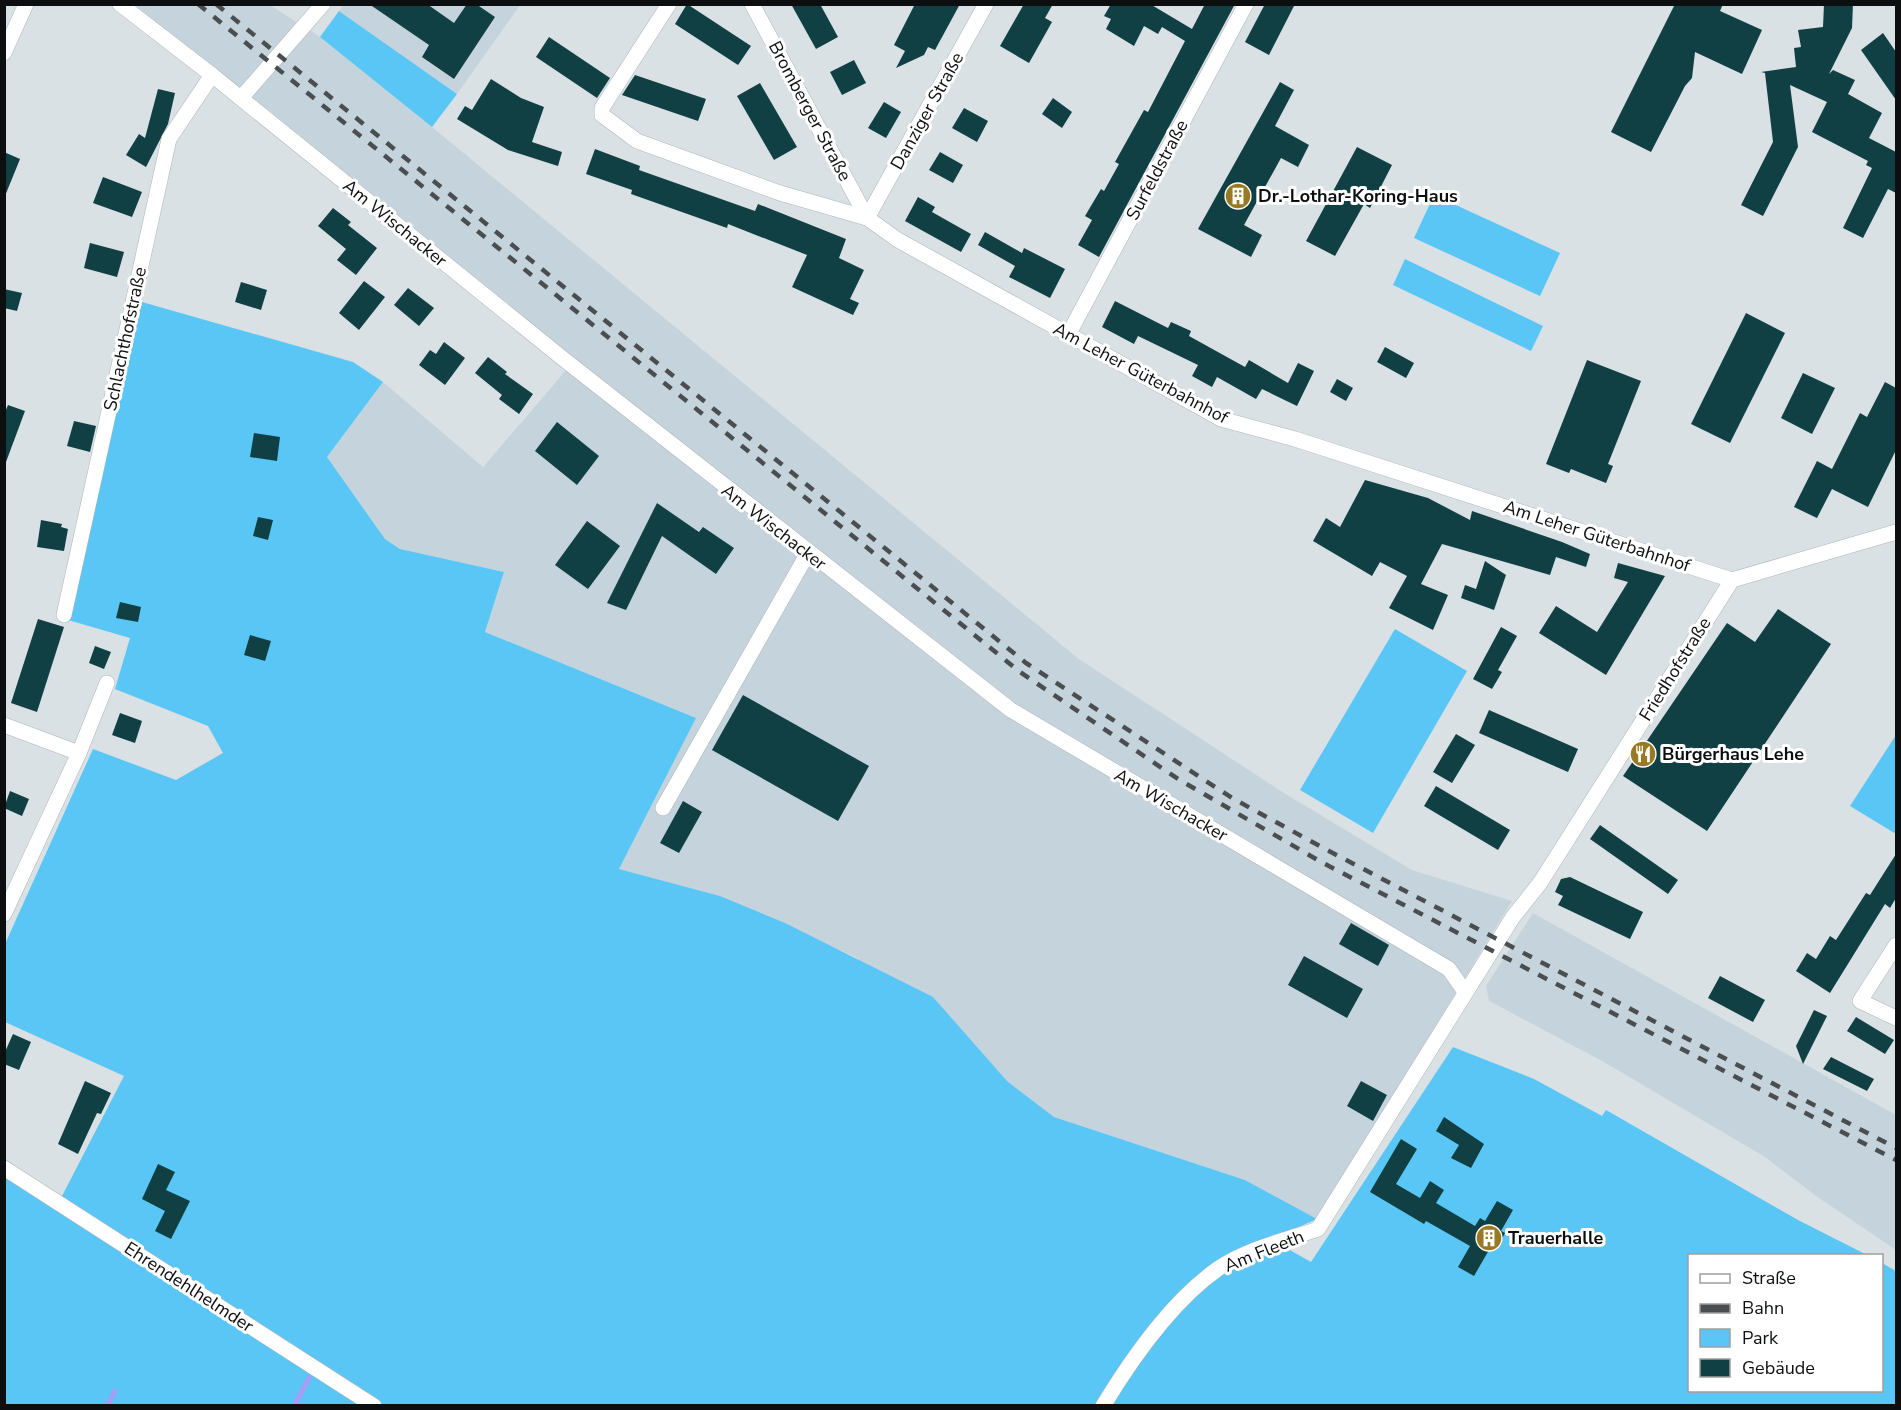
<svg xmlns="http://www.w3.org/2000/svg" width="1901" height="1410" viewBox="0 0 1901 1410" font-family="'Nunito Sans',sans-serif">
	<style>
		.built { fill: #c5d4dc }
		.green { fill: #5ac6f5 }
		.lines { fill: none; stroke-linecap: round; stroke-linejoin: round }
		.stream { stroke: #a49ff6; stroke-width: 5 }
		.building { fill: #114044 }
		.street-casing { stroke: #aeb5b9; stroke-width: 16 }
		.street { stroke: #fff; stroke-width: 15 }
		.rail { stroke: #4a4e51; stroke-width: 4.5; stroke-dasharray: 10 10; stroke-linecap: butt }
		.labels { text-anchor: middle; stroke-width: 6; stroke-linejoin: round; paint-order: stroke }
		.street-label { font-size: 18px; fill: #0c0e10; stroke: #fff }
		.poi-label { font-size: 18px; font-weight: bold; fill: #0c0e10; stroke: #fff; text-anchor: start }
	</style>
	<rect width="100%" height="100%" fill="#d9e1e5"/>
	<g class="built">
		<polygon points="344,4 520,5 457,94 339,11"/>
		<polygon points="135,5 270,5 320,37 432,127 1079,659 1284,793 1412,870 1512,901 1317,1219 1245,1180 1054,1117 1007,1081 974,1044 855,957 720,896 619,869 696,718 485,632 504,572 400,549 385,539 327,457 383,382 483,467 574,361"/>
		<polygon points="1533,913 1896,1115 1896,1250 1816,1196 1765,1157 1602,1061 1489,1001 1486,986"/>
	</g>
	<g class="green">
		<polygon points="339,11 457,94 432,127 320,37"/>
		<polygon points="1434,195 1560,253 1540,296 1414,238"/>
		<polygon points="1405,259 1543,326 1531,351 1393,285"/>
		<polygon points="142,302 353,362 383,382 327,457 385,539 400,549 504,572 485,632 696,718 619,869 720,896 785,923 933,997 1007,1081 1054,1117 1245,1180 1317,1219 1216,1263 1114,1375 1095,1405 5,1405 5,1159 61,1198 124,1076 5,1022 5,944 93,749 176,780 223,753 208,726 115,689 130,638 68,620"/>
		<polygon points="1395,629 1467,671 1373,833 1300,790"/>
		<polygon points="1896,735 1896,834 1850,806"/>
		<path d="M1453,1047L1534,1079L1602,1116L1606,1110L1798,1220L1867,1255L1690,1256V1390H1882V1263L1896,1271V1405L1110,1406C1133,1367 1179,1303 1216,1279C1238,1265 1263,1256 1288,1249L1311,1262Z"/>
	</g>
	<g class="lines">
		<g class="stream">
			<polyline points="107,1406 115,1391"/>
			<polyline points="294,1406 309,1378"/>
		</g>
	</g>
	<g class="building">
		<polygon points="369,4 427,4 454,23 467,4 476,4 495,17 454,79 422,57 429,45"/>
		<polygon points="687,4 751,46 738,65 675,24"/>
		<polygon points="791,4 820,4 838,37 816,49"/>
		<polygon points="915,4 960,4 935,50 928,47 924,55 896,68 905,51 894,45"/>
		<polygon points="1024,4 1053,4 1045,18 1052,22 1029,63 1000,46"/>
		<polygon points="1111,4 1150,4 1192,29 1205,4 1235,4 1099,257 1078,245 1092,220 1085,216 1101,189 1104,191 1119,164 1115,162 1144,110 1148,112 1185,41 1162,27 1158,34 1144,26 1134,46 1106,29 1111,19 1104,16"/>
		<polygon points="1265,4 1295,4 1269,55 1245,42"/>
		<polygon points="1675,4 1723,4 1720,11 1762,30 1742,74 1695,52 1692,78 1685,86 1651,152 1611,132"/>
		<polygon points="1824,4 1853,4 1852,28 1829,74 1833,70 1855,80 1848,94 1882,113 1869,138 1896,152 1896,193 1888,189 1863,238 1843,228 1872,168 1866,165 1868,161 1812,132 1827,102 1790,85 1798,147 1763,216 1741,205 1773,142 1765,73 1761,72 1796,67 1794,48 1801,47 1798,30 1823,27"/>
		<polygon points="1883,33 1896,52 1896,100 1861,50"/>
		<polygon points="549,37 610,78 597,98 536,57"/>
		<polygon points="854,60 866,83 842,95 830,72"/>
		<polygon points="635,75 706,99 698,121 622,95"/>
		<polygon points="491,79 521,98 544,107 532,142 562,152 558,166 508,150 457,119 465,106 472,110"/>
		<polygon points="1280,82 1294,90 1275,126 1309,145 1298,167 1281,158 1244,225 1262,235 1251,257 1198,229"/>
		<polygon points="760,83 797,147 774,160 737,96"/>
		<polygon points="158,89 175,93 168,124 146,167 126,155 139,134 145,138"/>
		<polygon points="1053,98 1072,112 1062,128 1042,114"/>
		<polygon points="884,102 901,112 886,138 868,128"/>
		<polygon points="964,108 988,121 977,142 952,128"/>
		<polygon points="1357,147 1392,165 1370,208 1364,204 1335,256 1306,241"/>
		<polygon points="595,149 640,166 639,170 755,211 758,204 846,239 839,258 864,270 850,299 859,303 853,315 792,287 807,255 728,224 727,228 631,194 632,190 586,174"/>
		<polygon points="4,152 20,159 5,196 4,196"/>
		<polygon points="940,152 963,165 953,183 929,170"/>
		<polygon points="103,177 142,192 132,217 93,203"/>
		<polygon points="918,197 935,207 932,212 971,234 961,252 905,221"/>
		<polygon points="333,208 351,222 348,225 377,248 356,275 337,260 346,249 318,226"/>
		<polygon points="985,232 1022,253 1024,248 1065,269 1050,298 1009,277 1015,266 978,245"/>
		<polygon points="90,243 124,252 117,277 84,268"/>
		<polygon points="364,281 385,297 359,330 339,313"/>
		<polygon points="241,282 267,290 261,310 235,302"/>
		<polygon points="408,288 434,308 419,326 394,305"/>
		<polygon points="4,289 22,293 17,311 4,308"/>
		<polygon points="1115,301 1168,328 1171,322 1191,331 1189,336 1245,367 1249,360 1288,383 1298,363 1314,371 1297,406 1262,389 1256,399 1217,377 1212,387 1192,376 1198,365 1138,336 1134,344 1102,327"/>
		<polygon points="1746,313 1785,333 1730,443 1691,424"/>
		<polygon points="444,342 465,358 445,385 419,365 430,350 436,354"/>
		<polygon points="1385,347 1414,363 1406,378 1377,362"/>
		<polygon points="488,357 507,372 505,374 533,394 519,414 499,399 502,395 475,373"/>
		<polygon points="1587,360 1641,381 1608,464 1613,466 1606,483 1571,469 1569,473 1546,464"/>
		<polygon points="1803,373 1835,388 1812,434 1781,418"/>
		<polygon points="1337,379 1353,388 1346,401 1330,392"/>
		<polygon points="1885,382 1896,388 1896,450 1868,507 1832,489 1817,518 1794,507 1817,461 1832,469 1860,413 1867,417"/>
		<polygon points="8,405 25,411 6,462 4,414"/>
		<polygon points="74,421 96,426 90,452 67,446"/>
		<polygon points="557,422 599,456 577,485 535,451"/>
		<polygon points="254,433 280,437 277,461 250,457"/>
		<polygon points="1365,480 1428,498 1470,520 1472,511 1562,542 1590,554 1586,567 1556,557 1550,575 1442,544 1421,584 1448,595 1433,630 1389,608 1407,576 1380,562 1372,576 1313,541 1326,518 1340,527"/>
		<polygon points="657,503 699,532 703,527 734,548 716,574 662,536 626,610 607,603"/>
		<polygon points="258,517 273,520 268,540 253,536"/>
		<polygon points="41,520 62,524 61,527 68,529 64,551 37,547"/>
		<polygon points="587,521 620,546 588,589 555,565"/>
		<polygon points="1485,561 1506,575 1494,610 1461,598 1465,585 1476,589"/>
		<polygon points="1618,563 1665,576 1606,675 1539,633 1556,606 1597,632 1628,582 1614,578"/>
		<polygon points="120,602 141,607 138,622 116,618"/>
		<polygon points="1778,609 1831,644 1707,831 1623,776 1727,623 1755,642"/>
		<polygon points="38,619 64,627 37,712 11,703"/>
		<polygon points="1501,627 1517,636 1498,670 1502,672 1492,689 1473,679"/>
		<polygon points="250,635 271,641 265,661 244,655"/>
		<polygon points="95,646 111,652 104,669 89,663"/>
		<polygon points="743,695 869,766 838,821 712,750"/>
		<polygon points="1489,710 1578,749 1568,772 1479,733"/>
		<polygon points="120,713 142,721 135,743 112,735"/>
		<polygon points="1456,734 1475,745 1452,783 1433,772"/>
		<polygon points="1436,786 1510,830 1498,850 1424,806"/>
		<polygon points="10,791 29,799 22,816 4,808"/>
		<polygon points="683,801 702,812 679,853 660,843"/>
		<polygon points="1600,825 1678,880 1668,894 1590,839"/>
		<polygon points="1896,854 1896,898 1890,908 1885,904 1830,993 1796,971 1807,953 1816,959 1830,936 1836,940 1866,893 1870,895"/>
		<polygon points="1570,877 1643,912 1630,939 1558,905 1563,896 1555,892 1561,879"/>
		<polygon points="1351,923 1389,945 1378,966 1339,944"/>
		<polygon points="1304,956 1363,989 1347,1018 1288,985"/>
		<polygon points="1720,976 1765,1000 1753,1022 1708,998"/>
		<polygon points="1814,1010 1827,1016 1803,1064 1796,1046"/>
		<polygon points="1856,1017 1894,1040 1885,1054 1847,1031"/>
		<polygon points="13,1034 31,1042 19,1070 4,1064 4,1054"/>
		<polygon points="1831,1057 1874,1079 1867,1091 1823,1069"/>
		<polygon points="85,1081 111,1093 101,1114 97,1113 78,1154 58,1144"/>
		<polygon points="1361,1081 1387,1095 1373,1121 1347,1106"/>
		<polygon points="1444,1117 1484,1144 1471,1168 1451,1158 1459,1145 1436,1131"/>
		<polygon points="1401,1139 1417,1149 1396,1184 1420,1198 1430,1181 1444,1190 1436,1203 1475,1226 1480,1218 1485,1221 1497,1201 1513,1210 1501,1231 1505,1233 1498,1246 1493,1243 1474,1276 1458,1267 1470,1246 1426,1221 1424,1224 1370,1192"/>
		<polygon points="158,1164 175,1172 166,1190 190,1201 171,1239 155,1231 165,1211 142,1199"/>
	</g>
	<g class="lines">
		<defs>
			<g id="street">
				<polyline points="120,4 212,75 566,361 1011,710 1449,969 1465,992"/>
				<polyline points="669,4 602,108 602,115 637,141 780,193 867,218 898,240 1221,419 1295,439 1732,580"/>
				<polyline points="752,4 867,218"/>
				<polyline points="4,53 26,4"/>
				<polyline points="241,98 323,4"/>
				<polyline points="867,218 986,4"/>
				<polyline points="1068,335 1246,4"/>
				<polyline points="64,615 169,139 212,75"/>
				<polyline points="4,725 79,753"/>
				<polyline points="663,808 808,553"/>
				<polyline points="4,914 79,753 107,683"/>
				<polyline points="1896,945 1860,1001 1896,1018"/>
				<polyline points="4,1168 374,1406"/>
				<path d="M1103,1406C1132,1358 1173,1300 1219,1268C1247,1249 1286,1240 1318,1229L1513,917L1540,883L1732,580L1896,532"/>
			</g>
		</defs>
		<use href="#street" class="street-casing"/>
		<use href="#street" class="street"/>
		<g class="rail">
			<polyline points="198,4 1020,672 1178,779 1323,863 1896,1160"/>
			<polyline points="216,4 1026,663 1232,798 1327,850 1896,1148"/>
		</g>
	</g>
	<defs>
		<symbol id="building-disc" viewBox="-11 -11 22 22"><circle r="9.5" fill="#977a23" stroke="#fff"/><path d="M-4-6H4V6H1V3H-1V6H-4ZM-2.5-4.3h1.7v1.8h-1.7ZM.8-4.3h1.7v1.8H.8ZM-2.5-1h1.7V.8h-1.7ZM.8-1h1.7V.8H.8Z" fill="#fff"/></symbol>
		<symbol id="restaurant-disc" viewBox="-11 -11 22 22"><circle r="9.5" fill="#977a23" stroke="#fff"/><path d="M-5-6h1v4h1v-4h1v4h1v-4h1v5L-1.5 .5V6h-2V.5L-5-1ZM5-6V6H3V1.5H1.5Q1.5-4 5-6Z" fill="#fff"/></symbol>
	</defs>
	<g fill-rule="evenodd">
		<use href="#building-disc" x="1223" y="181" width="30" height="30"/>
		<use href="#restaurant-disc" x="1628" y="739" width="30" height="30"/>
		<use href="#building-disc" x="1474" y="1223" width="30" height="30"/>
	</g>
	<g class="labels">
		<g class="street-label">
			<text transform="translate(810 111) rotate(62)" y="6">Bromberger Straße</text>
			<text transform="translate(927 111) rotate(-61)" y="6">Danziger Straße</text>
			<text transform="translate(1157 170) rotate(-62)" y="6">Surfeldstraße</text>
			<text transform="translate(395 223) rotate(39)" y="6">Am Wischacker</text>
			<text transform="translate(125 339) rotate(-78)" y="6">Schlachthofstraße</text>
			<text transform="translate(1141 373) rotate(28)" y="6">Am Leher Güterbahnhof</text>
			<text transform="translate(774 527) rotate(38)" y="6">Am Wischacker</text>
			<text transform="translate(1597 536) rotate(18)" y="6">Am Leher Güterbahnhof</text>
			<text transform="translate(1675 669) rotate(-58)" y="6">Friedhofstraße</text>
			<text transform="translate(1171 805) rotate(30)" y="6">Am Wischacker</text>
			<text transform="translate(1264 1251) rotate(-22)" y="6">Am Fleeth</text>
			<text transform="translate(189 1287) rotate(33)" y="6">Ehrendehlhelmder</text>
		</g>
		<g class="poi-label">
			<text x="1258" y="202">Dr.-Lothar-Koring-Haus</text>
			<text x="1662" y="760">Bürgerhaus Lehe</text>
			<text x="1508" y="1244">Trauerhalle</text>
		</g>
	</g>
	<rect width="1901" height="1410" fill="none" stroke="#0c0e10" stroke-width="12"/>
	<rect x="1688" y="1254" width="195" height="138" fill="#ffffff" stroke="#9e9f9f" stroke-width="1.5"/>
	<rect x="1700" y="1274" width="30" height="9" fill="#ffffff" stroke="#9e9f9f" stroke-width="1.5"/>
	<text x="1742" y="1284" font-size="18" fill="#0c0e10">Straße</text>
	<rect x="1700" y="1304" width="30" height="9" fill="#4a4e51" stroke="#9e9f9f" stroke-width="1.5"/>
	<text x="1742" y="1314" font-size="18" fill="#0c0e10">Bahn</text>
	<rect x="1700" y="1329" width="30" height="18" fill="#5ac6f5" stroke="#9e9f9f" stroke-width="1.5"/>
	<text x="1742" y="1344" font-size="18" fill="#0c0e10">Park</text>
	<rect x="1700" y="1359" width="30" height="18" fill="#114044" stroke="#9e9f9f" stroke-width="1.5"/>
	<text x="1742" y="1374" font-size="18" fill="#0c0e10">Gebäude</text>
</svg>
